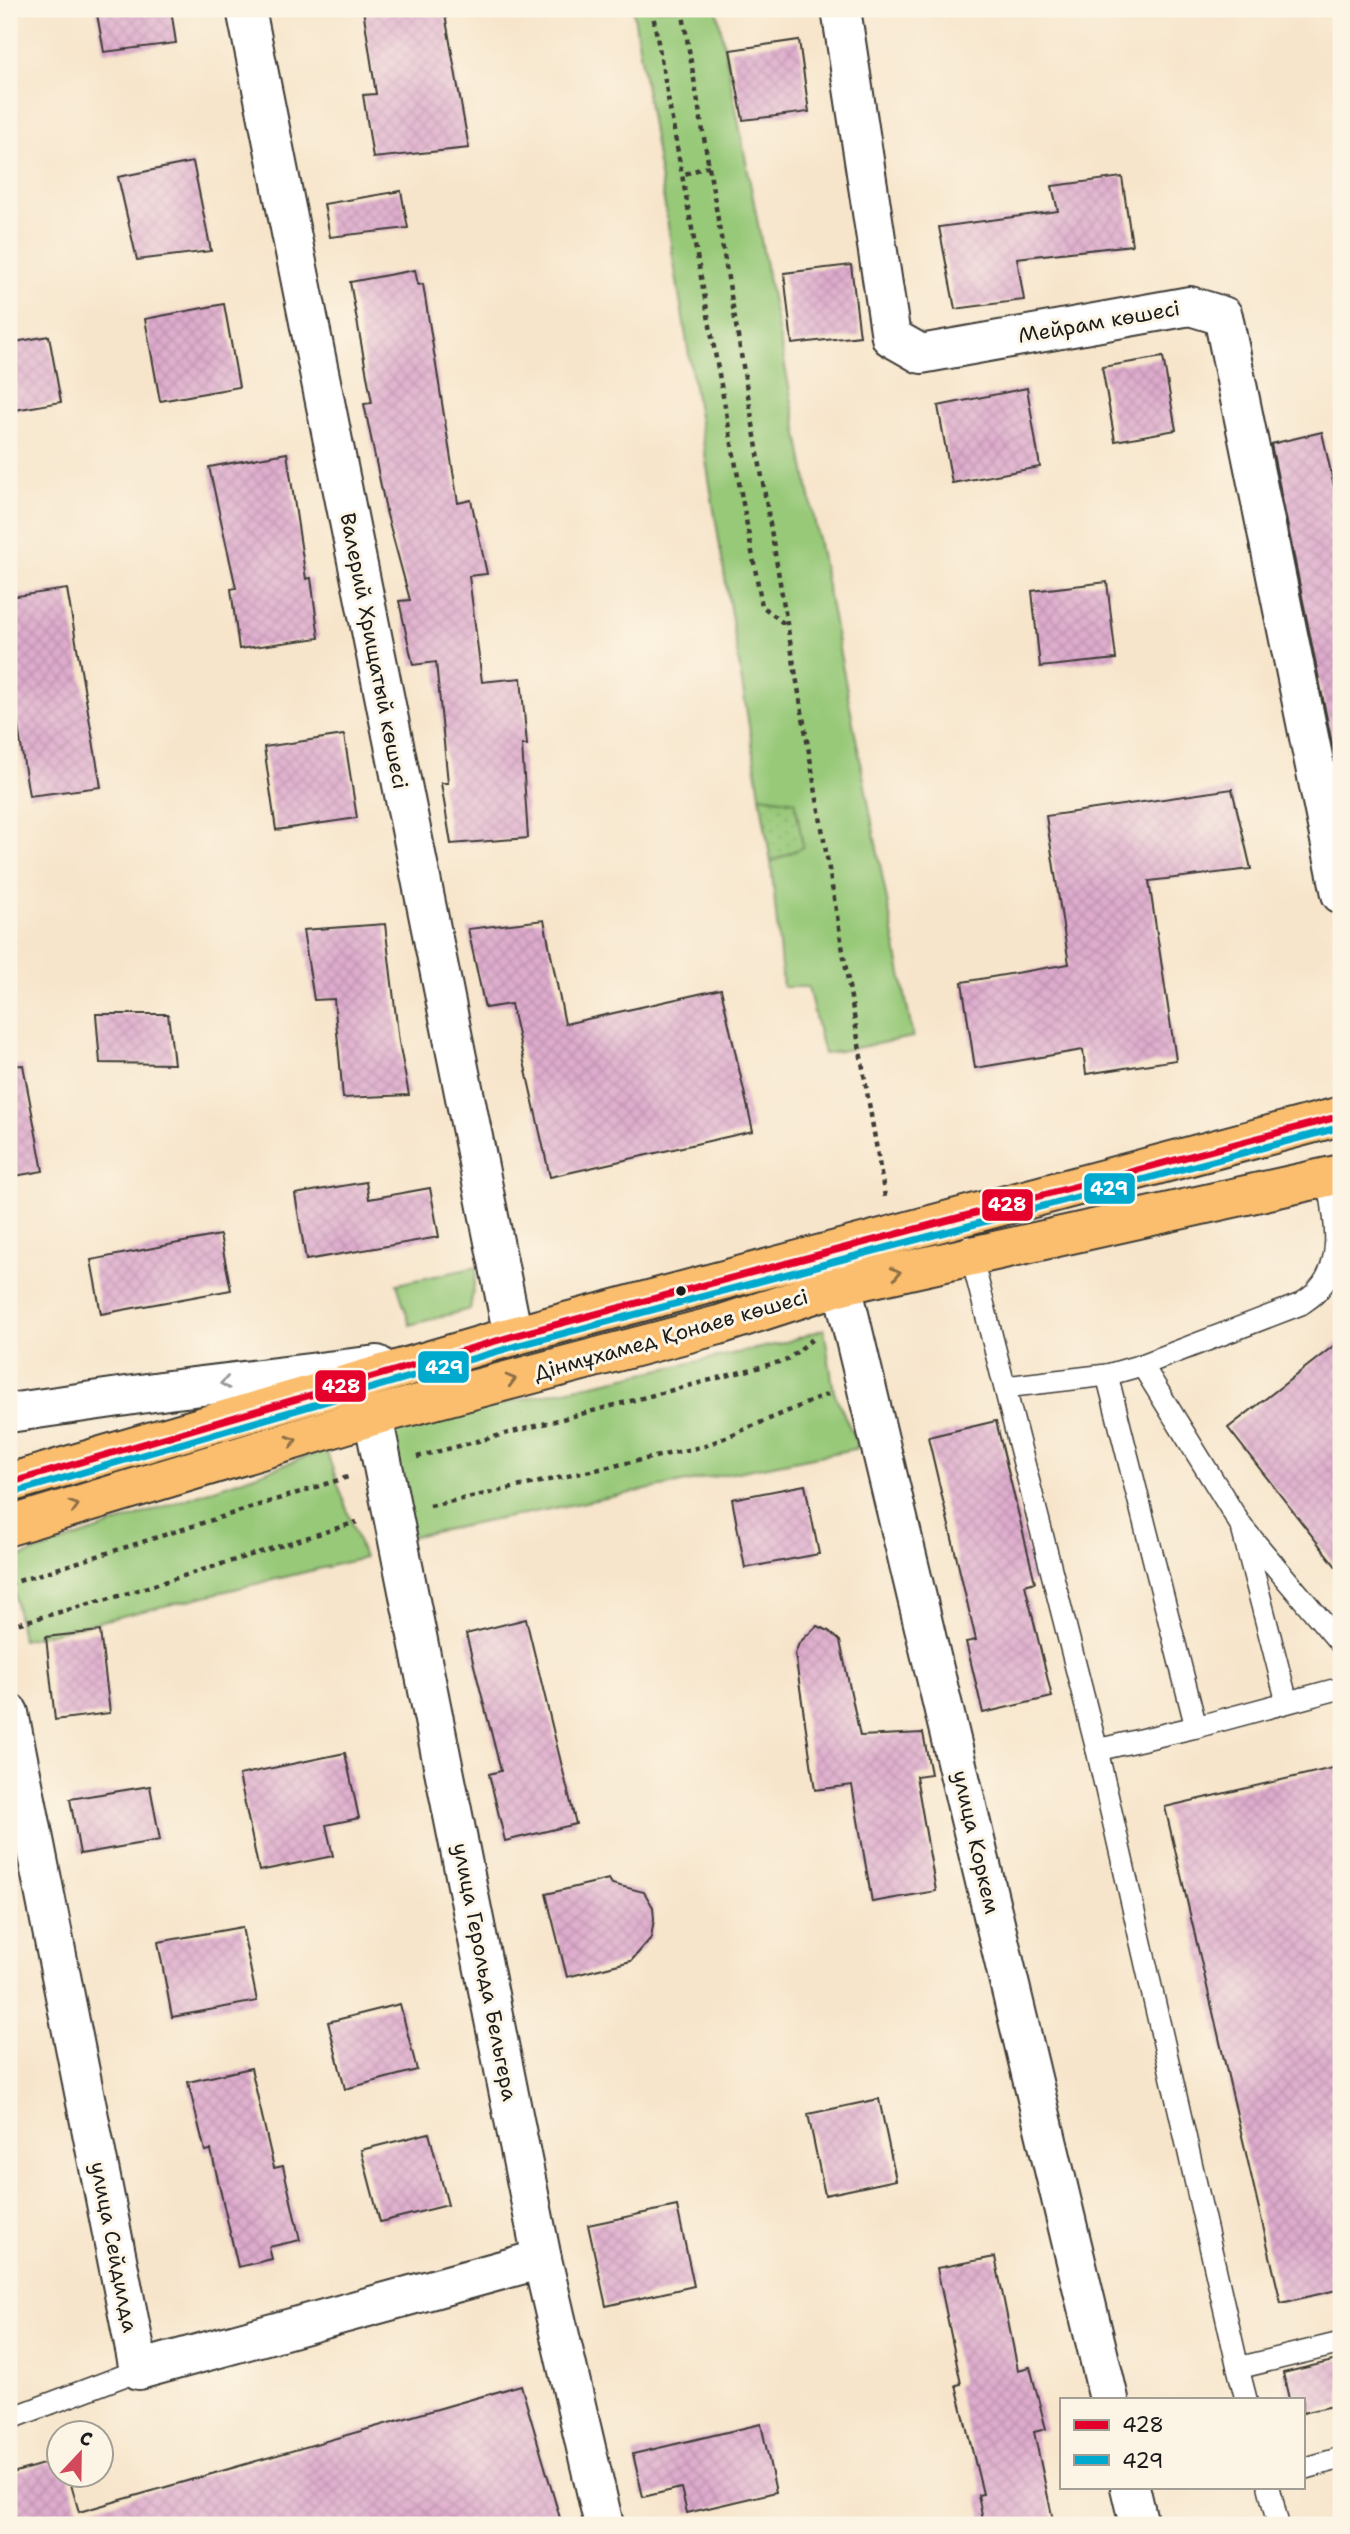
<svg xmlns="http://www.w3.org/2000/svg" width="1350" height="2534" viewBox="0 0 1350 2534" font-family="'Shantell Sans',sans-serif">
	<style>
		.green { fill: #98c979; stroke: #5a724a; stroke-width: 2 }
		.park { fill: url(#park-dots); stroke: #5a724a; stroke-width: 2 }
		.building { fill: url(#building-cross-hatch) }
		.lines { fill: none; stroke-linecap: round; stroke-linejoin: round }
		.service-casing { stroke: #3d3a36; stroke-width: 24 }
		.minor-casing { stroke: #3d3a36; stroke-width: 42 }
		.primary-casing { stroke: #3d3a36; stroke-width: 42 }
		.path { stroke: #3d3a36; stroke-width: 4.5; stroke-dasharray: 5 5; stroke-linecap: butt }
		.service { stroke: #fff; stroke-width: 21 }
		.minor { stroke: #fff; stroke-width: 38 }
		.primary { stroke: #fabe6e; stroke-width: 38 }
		.bus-1-casing { stroke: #fcf5e5; stroke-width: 12 }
		.bus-2-casing { stroke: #fcf5e5; stroke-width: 12 }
		.bus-1 { stroke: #e4002b; stroke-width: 7 }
		.bus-2 { stroke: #00a9ce; stroke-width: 7 }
		.oneway { stroke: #8b6d45 }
		.oneway2 { stroke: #999 }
		.bus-dot { fill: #1c1c1c; stroke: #fcf5e5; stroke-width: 2.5 }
		.labels { text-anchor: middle; stroke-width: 6; stroke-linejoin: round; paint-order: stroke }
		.street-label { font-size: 21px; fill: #1c1c1c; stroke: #fcf5e5 }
		.line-badge { stroke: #fcf5e5; stroke-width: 2.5 }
		.badge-label { font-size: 19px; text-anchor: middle; font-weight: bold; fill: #fff }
	</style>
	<defs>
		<pattern id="park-dots" width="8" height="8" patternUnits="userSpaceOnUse" patternTransform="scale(1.75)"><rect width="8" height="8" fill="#98c979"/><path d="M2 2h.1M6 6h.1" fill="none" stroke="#82ac68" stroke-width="1.8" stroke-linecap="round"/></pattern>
		<pattern id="building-cross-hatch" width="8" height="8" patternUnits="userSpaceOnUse" patternTransform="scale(1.75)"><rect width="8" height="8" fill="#deabcd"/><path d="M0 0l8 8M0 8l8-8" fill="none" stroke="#be93af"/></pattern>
	</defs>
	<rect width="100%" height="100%" fill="#fcf5e5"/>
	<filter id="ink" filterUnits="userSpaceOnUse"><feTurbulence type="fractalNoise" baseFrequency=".0143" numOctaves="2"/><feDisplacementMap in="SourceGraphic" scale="14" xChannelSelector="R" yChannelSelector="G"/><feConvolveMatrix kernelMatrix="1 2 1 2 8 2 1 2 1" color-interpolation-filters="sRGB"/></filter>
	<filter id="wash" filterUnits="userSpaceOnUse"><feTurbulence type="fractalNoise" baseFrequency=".00686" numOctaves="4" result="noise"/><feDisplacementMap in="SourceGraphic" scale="28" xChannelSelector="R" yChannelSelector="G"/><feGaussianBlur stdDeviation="1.57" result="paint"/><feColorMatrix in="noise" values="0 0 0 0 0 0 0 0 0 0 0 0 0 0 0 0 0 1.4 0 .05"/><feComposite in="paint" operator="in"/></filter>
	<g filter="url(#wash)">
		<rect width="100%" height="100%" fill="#f7e5cb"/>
		<g class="green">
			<polygon points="633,9 717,9 913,1037 824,1054 808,987 783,987 771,862"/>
			<polygon points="477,1267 470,1309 410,1325 397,1284"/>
			<polygon points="824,1329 834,1392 859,1448 398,1539 376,1431 783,1343"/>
			<polygon points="326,1450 364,1558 22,1640 9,1561"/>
		</g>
		<polygon class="park" points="760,796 795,801 803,847 771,862"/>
		<g id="blocks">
			<g class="building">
				<polygon points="96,9 171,9 176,43 104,52"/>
				<polygon points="363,9 444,9 469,148 373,158 363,95 376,94"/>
				<polygon points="799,40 809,112 743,120 730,50"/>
				<polygon points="193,162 211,251 137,260 118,177"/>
				<polygon points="1122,177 1132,245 1017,258 1024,300 955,309 939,227 1058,211 1052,186"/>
				<polygon points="401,191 408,228 330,237 324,204"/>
				<polygon points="851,265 860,336 792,344 784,273"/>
				<polygon points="415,270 418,285 423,284 458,503 471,500 487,574 469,576 482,682 521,678 527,745 522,745 528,838 451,844 441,783 448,783 436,662 413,665 399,601 410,600 387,515 364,404 372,403 350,282"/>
				<polygon points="224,304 239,387 160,401 145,319"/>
				<polygon points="49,336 61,402 9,411 9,343"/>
				<polygon points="1163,357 1176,430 1115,441 1102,367"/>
				<polygon points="1027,388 1040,467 952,483 938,406"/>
				<polygon points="1322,432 1341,518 1341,756 1335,758 1271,444"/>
				<polygon points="287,453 306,579 311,578 319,638 239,649 231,589 236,588 209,467"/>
				<polygon points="1107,582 1116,659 1040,667 1032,591"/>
				<polygon points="67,589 101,787 29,796 11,682 9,682 9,597"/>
				<polygon points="344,735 357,818 276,830 264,747"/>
				<polygon points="1232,789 1251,869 1149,881 1176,1060 1086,1074 1083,1050 975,1068 962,982 1069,964 1046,816"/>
				<polygon points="544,920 565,1024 721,989 753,1131 550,1177 511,1004 485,1008 468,929"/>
				<polygon points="385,924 399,1042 409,1095 343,1098 334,999 314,1000 303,930"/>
				<polygon points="96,1014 168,1014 174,1064 100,1063"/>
				<polygon points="23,1065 43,1171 9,1177 9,1066"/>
				<polygon points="366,1182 369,1199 430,1188 439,1237 306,1260 295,1194"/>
				<polygon points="220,1235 231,1290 101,1314 91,1260"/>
				<polygon points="1341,1340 1341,1573 1228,1428"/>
				<polygon points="996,1421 1035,1582 1025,1585 1052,1697 983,1713 966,1642 976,1640 928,1437"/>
				<polygon points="805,1485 819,1554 745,1568 732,1499"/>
				<polygon points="526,1619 576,1824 505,1841 489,1774 501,1771 466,1634"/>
				<polygon points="817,1626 829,1631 840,1641 860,1736 923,1733 931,1774 916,1776 936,1891 872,1902 852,1785 815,1790 795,1654 799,1643"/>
				<polygon points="100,1631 110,1713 55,1720 46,1637"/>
				<polygon points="345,1753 359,1818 326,1825 333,1856 259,1871 239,1775"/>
				<polygon points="1341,1766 1341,2289 1281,2303 1165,1807"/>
				<polygon points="150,1786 160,1840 80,1854 70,1799"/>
				<polygon points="609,1879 612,1884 644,1892 653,1907 654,1919 651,1938 631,1961 567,1977 546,1894"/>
				<polygon points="242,1927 257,2001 172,2017 158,1942"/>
				<polygon points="400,2004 417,2070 345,2089 328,2022"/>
				<polygon points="251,2068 274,2168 283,2166 300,2240 269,2247 272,2259 238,2267 211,2150 205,2151 188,2082"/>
				<polygon points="879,2099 896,2180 825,2195 808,2114"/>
				<polygon points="429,2133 448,2205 380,2222 361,2150"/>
				<polygon points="677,2206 694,2286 606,2306 588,2225"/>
				<polygon points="995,2257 1018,2370 1030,2367 1046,2429 1034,2432 1054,2525 984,2525 978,2495 983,2494 956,2385 961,2384 937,2268"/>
				<polygon points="1341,2359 1341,2404 1303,2413 1303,2399 1289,2399 1283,2373"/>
				<polygon points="521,2385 562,2525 9,2525 9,2474 60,2459 60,2474 68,2474 79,2512"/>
				<polygon points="761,2424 776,2492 687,2513 681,2488 643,2497 633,2454"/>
			</g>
		</g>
	</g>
	<g filter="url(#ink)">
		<use href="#blocks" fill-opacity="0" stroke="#3d3a36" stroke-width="2"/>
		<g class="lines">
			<defs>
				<g id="service">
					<polyline points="969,1247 1097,1750 1196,1727 1341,1688"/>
					<path d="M1142,1365L1301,1304C1306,1300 1314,1296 1318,1290C1346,1260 1334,1214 1328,1178"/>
					<polyline points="1107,1375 1196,1727"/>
					<polyline points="1005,1387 1107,1375 1142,1365 1242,1527 1341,1644"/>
					<polyline points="1243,1532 1287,1702"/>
					<polyline points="1097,1750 1238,2368 1341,2343"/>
					<polyline points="1238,2368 1246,2399"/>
					<polyline points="9,2419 139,2370"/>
					<polyline points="1303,2469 1341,2458"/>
					<polyline points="1269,2487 1278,2525"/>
				</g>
				<g id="minor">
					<polyline points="246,9 513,1336"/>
					<polyline points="841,9 891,337 921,354 1190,306 1223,316 1341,894"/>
					<polyline points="842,1285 1109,2399"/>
					<polyline points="9,1413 168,1390 377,1365"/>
					<polyline points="373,1416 542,2259 604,2525"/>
					<polyline points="9,1713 139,2370 542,2259"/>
					<polyline points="1130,2487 1139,2525"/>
				</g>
				<g id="primary">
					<polyline points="9,1483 513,1336 1341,1116"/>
					<polyline points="9,1526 373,1416 719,1325 842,1285 1341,1174"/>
				</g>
			</defs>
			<use href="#service" class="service-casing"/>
			<use href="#minor" class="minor-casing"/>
			<use href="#primary" class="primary-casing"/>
			<g class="path">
				<polyline points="652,9 682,175"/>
				<polyline points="682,9 885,1197"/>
				<polyline points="709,166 682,175 762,606 787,626"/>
				<polyline points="417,1457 787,1360 815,1337"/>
				<polyline points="430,1506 705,1446 831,1393"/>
				<polyline points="9,1584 348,1477"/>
				<polyline points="9,1626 122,1595 357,1522"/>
			</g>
			<use href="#service" class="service"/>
			<use href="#minor" class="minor"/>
			<use href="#primary" class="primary"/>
			<defs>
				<polyline id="bus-1" points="9,1483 513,1336 1341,1116"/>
				<polyline id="bus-2" points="12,1493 516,1346 1341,1127"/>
			</defs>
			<use href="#bus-1" class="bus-1-casing"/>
			<use href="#bus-2" class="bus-2-casing"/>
			<use href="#bus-1" class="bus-1"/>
			<use href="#bus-2" class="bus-2"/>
		</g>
		<defs><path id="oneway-chevron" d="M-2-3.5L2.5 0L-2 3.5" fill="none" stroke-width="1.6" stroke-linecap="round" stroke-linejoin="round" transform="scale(1.75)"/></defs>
		<g class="oneway">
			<use href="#oneway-chevron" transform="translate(896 1273) rotate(-13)"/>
			<use href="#oneway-chevron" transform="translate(511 1380) rotate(-15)"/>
			<use href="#oneway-chevron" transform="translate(292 1441) rotate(-17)"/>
			<use href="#oneway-chevron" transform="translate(74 1506) rotate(-17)"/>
		</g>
		<use class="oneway2" href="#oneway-chevron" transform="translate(225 1383) rotate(173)"/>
	</g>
	<circle class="bus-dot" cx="681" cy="1291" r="6"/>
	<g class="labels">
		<g class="street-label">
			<text transform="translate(1099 322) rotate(-10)" y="7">Мейрам көшесі</text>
			<text transform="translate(374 651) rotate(79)" y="7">Валерий Хрищатый көшесі</text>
			<text transform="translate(671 1335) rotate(-16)" y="7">Дінмұхамед Қонаев көшесі</text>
			<text transform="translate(976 1842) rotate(77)" y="7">улица Коркем</text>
			<text transform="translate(485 1972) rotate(79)" y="7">улица Герольда Бельгера</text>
			<text transform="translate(114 2247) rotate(79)" y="7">улица Сейдилда</text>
		</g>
	</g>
	<g class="line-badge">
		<rect x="1083" y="1172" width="53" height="33" rx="7" fill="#00a9ce"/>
		<rect x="981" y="1188" width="53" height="34" rx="7" fill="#e4002b"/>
		<rect x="417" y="1350" width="53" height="34" rx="7" fill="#00a9ce"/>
		<rect x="314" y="1369" width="53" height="34" rx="7" fill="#e4002b"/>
	</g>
	<g class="badge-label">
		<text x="1109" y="1195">429</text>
		<text x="1007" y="1211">428</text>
		<text x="444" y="1374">429</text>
		<text x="341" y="1393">428</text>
	</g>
	<rect width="1350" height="2534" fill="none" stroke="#fcf5e5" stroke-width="35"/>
	<rect x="1060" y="2398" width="245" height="91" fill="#fcf5e5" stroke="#a29e95" stroke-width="2"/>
	<rect x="1074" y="2420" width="35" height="10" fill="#e4002b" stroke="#a29e95" stroke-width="2"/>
	<text x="1122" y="2432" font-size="21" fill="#1c1c1c">428</text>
	<rect x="1074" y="2455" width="35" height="10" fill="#00a9ce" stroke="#a29e95" stroke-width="2"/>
	<text x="1122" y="2468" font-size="21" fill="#1c1c1c">429</text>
	<g transform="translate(80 2454) rotate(22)"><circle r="33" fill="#fcf5e5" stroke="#a29e95" stroke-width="2"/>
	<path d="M0-5L12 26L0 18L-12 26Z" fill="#d1495b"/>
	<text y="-10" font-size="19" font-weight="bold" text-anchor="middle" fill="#1c1c1c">С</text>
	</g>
</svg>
